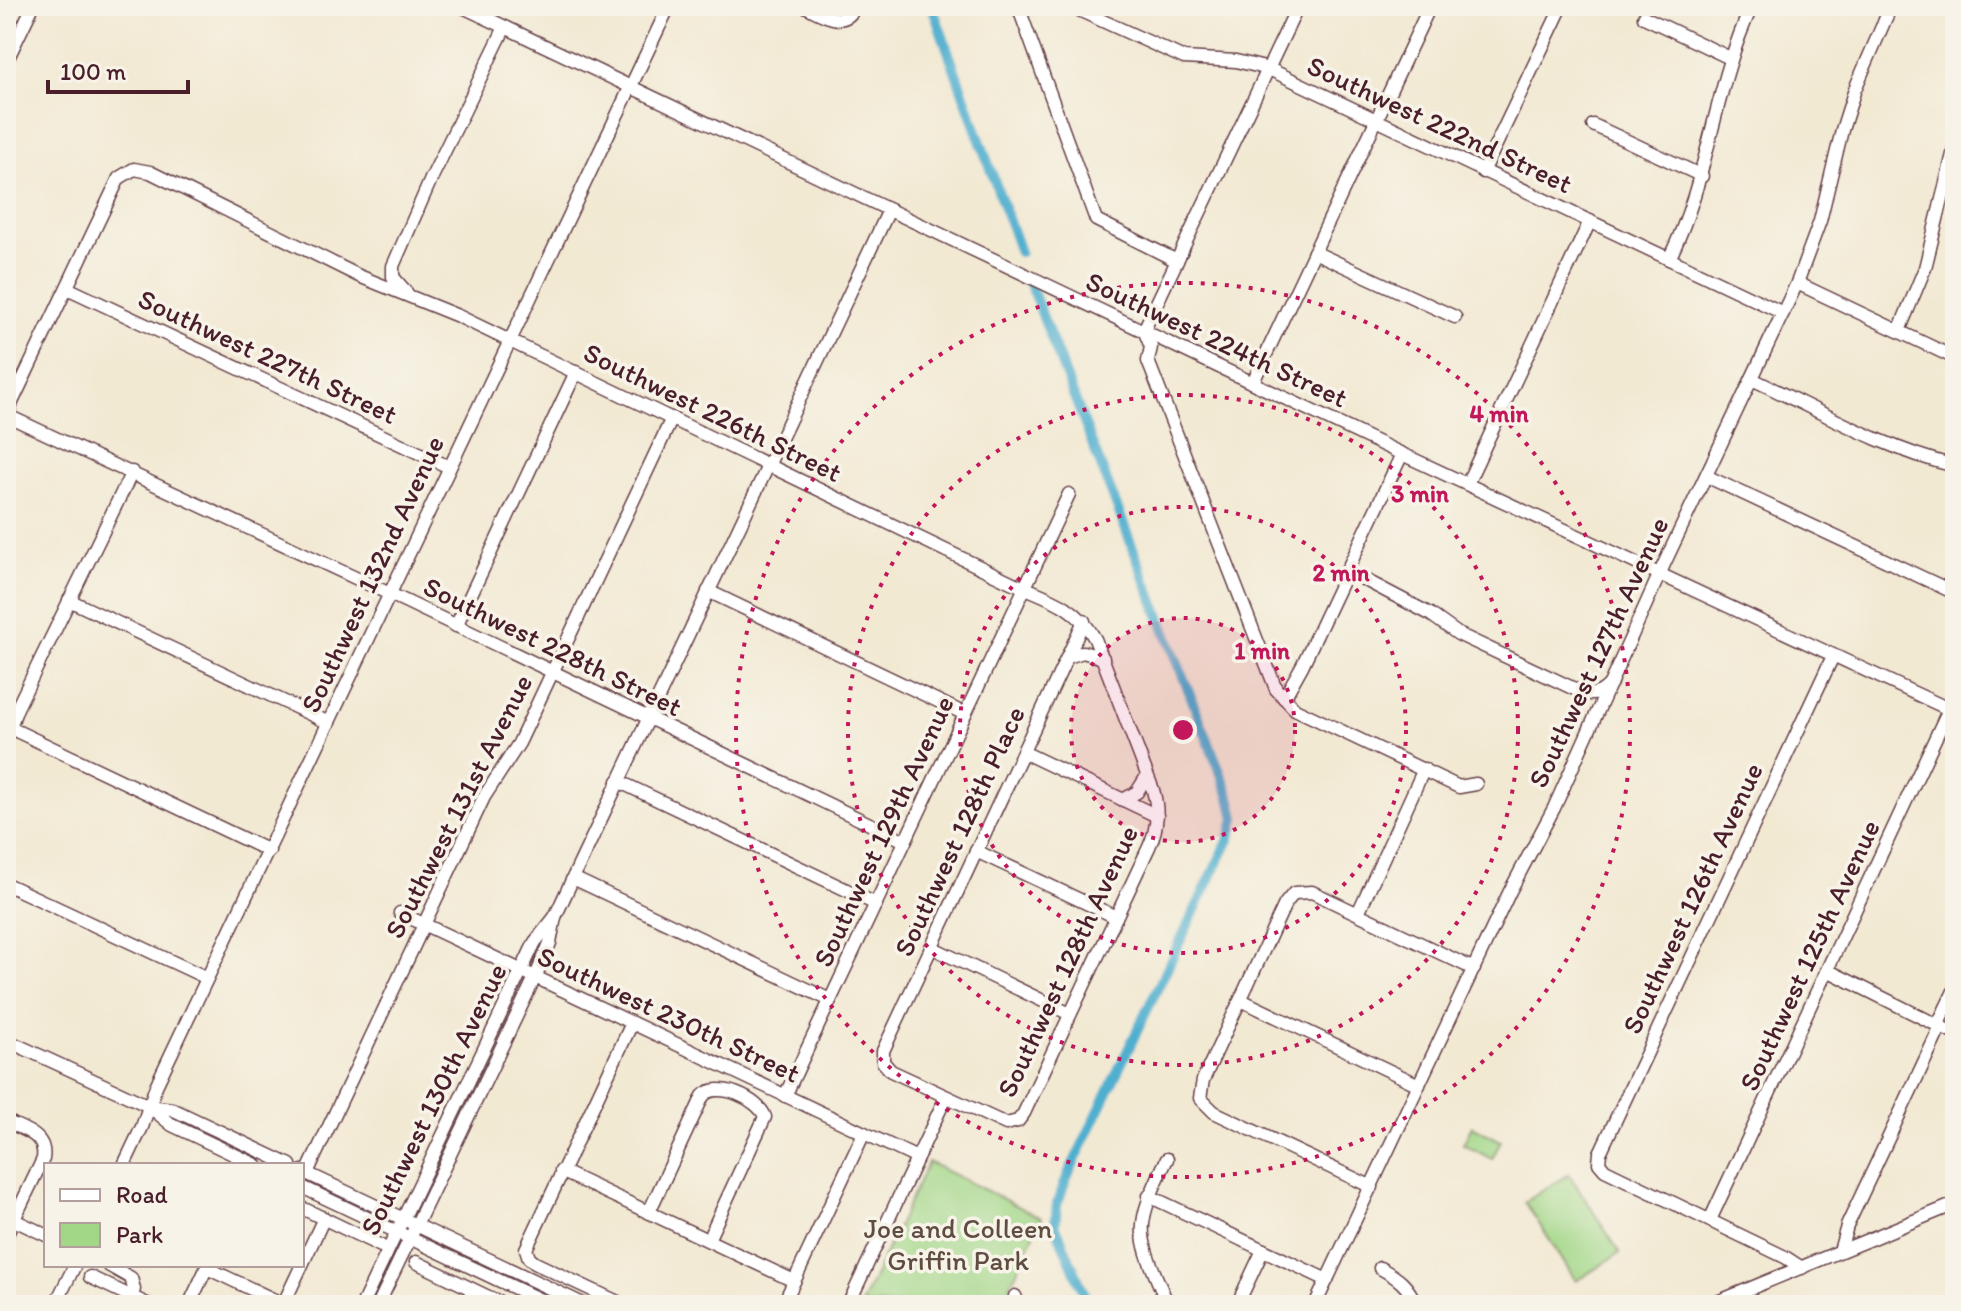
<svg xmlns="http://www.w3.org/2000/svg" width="1961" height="1311" viewBox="0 0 1961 1311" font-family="Itim,sans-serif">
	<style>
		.green { fill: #a2d788; stroke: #767b5a; stroke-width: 2 }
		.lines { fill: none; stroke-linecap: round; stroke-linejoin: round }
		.canal { stroke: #50afcf; stroke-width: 10 }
		.minor-casing { stroke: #633d44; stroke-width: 15 }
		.minor { stroke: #fff; stroke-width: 12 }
		.ring { fill: none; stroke: #c2185b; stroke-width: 4; stroke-dasharray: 4 8 }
		.labels { text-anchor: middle; stroke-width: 7; stroke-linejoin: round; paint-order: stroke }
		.street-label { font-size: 28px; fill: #4a1f2b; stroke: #f7f3e8 }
		.park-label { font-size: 28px; fill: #604d42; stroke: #f7f3e8 }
		.centre { fill: #c2185b; stroke: #f7f3e8; stroke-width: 4 }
		.ring-label { font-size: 24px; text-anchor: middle; font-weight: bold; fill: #c2185b; stroke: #f7f3e8; stroke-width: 7; stroke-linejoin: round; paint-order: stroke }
	</style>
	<rect width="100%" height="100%" fill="#f7f3e8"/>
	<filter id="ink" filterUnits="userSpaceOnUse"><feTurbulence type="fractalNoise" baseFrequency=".0125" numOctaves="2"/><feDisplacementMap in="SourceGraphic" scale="16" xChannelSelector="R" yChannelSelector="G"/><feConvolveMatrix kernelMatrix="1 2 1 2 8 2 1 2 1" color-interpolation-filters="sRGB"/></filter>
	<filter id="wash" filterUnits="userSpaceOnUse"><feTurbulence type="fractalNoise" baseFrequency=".006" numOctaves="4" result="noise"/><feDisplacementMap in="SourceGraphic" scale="32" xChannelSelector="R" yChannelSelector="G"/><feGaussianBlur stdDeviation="1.8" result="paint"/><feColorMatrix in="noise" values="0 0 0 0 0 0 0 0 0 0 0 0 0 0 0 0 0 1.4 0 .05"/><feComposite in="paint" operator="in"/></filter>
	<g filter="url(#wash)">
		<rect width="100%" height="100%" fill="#f2e9d3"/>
		<g class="green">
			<polygon points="1472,1126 1501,1141 1492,1159 1463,1144"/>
			<polygon points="928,1162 1042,1218 1001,1305 861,1305"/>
			<polygon points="1569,1174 1620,1253 1576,1281 1525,1202"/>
		</g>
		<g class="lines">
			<g class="canal">
				<polyline points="932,6 1020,252"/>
				<polyline points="1030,284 1230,797 1235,818 1230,837 1067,1177 1057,1204 1055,1225 1089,1305"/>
			</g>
		</g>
	</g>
	<g filter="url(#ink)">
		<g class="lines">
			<defs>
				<g id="minor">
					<polyline points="461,6 1402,454 1955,712"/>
					<path d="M805,6C821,14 845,30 855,6"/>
					<polyline points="1018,6 1096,220 1177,261"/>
					<polyline points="1070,6 1184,58 1236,61 1269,69 1783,313"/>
					<polyline points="1298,6 1144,330 1151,347 1148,361 1276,689 1295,709 1459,787 1476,784"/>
					<polyline points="1019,11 1035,6"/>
					<polyline points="1644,17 1730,58"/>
					<polyline points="6,62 33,6"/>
					<polyline points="1593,125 1702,176"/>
					<polyline points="1483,172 1562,6"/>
					<polyline points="1314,252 1455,317"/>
					<path d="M1669,259C1710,177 1713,88 1752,6"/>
					<polyline points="1797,283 1955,358"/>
					<polyline points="67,288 449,467"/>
					<polyline points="406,292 393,277 393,266 431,179 505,27"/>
					<polyline points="1899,331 1925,268 1955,146"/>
					<path d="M1752,379C1818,410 1884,449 1955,466"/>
					<polyline points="1253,382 1430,6"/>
					<polyline points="1706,476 1955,593"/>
					<polyline points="1467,484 1590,221"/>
					<path d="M1348,571L1430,614L1458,634L1583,693C1596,696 1602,693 1611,683"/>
					<polyline points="708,591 965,714"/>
					<polyline points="69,600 329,723"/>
					<polyline points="456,626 576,372"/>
					<polyline points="1068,657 1083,652 1103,658"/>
					<polyline points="1284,698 1302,666 1402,454"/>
					<polyline points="6,726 269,851"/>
					<polyline points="6,738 17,708 132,472"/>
					<polyline points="1023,752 1157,816"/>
					<polyline points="618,781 876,904"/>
					<polyline points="1123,800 1137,792 1147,776"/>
					<path d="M905,841L407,602L6,415L119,178L134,169L150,172L359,276L458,316L1011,582C1045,597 1076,604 1095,639L1153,790C1159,810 1158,828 1149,847L1024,1113L1018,1121L1006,1124L891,1071L883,1062V1051L1084,621"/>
					<polyline points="976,851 1116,917"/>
					<polyline points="573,878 830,1000"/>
					<polyline points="6,884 207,978"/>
					<polyline points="400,913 917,1158"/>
					<polyline points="1358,913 1424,769"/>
					<polyline points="931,947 1070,1014"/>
					<polyline points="1829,971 1955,1034"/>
					<polyline points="1241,1000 1419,1085"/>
					<polyline points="1938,1024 1955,989"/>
					<polyline points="6,1040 149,1106 172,1125 256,1165"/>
					<polyline points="785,1096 1069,494"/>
					<polyline points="149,1106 172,1109 290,1165"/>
					<path d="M6,1121C24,1130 47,1135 43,1159L6,1236"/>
					<path d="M1167,1159C1132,1232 1137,1232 1168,1305"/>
					<polyline points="124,1165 142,1127 156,1086 669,6"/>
					<polyline points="302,1171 585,1305"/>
					<polyline points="561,1171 794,1281"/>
					<polyline points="307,1173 484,797 519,743 672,418"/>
					<polyline points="302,1187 551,1305"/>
					<polyline points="1372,1187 1214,1112 1200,1098 1203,1080 1285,904 1294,893 1312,892 1474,969"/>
					<polyline points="1149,1196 1327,1280"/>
					<polyline points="302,1208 381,1246"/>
					<path d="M649,1212L703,1096C717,1080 759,1099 765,1117L708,1240"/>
					<polyline points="14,1220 46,1235"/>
					<polyline points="1710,1220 1949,709"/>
					<polyline points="1840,1251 1847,1226 1941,1026"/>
					<polyline points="416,1262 505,1305"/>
					<polyline points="108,1265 131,1278 134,1289 132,1297"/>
					<polyline points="207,1268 285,1305"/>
					<path d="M1380,1268C1398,1278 1408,1285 1416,1305"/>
					<polyline points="1802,1268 1785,1257 1605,1170 1599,1163 1600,1153 1833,656"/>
					<polyline points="90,1277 149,1305"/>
					<polyline points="1015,1296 1019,1305"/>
					<polyline points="55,1305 75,1265"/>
					<polyline points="189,1305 208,1265"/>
					<polyline points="283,1305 324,1218"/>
					<polyline points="362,1305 535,942 555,917"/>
					<polyline points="378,1305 539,969 550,943 555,917 573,878 889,210"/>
					<polyline points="465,1305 473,1290"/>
					<polyline points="624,1305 535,1263 529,1258 526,1249 632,1023"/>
					<polyline points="783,1305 864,1133"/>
					<polyline points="848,1305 946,1097"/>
					<polyline points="1237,1305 1263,1250"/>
					<polyline points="1315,1305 1510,891 1554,808 1665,562 1797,283 1820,221 1842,130 1855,89 1891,6"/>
					<polyline points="1710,1305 1955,1204"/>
				</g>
			</defs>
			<use href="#minor" class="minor-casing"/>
			<use href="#minor" class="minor"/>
		</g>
	</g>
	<circle cx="1183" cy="730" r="112" fill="#c2185b" fill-opacity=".12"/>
	<g class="ring">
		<circle cx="1183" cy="730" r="112"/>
		<circle cx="1183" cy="730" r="223"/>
		<circle cx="1183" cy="730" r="335"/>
		<circle cx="1183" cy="730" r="447"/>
	</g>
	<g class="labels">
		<g class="street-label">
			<text transform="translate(1440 124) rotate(25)" y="10">Southwest 222nd Street</text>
			<text transform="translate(1217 339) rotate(25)" y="10">Southwest 224th Street</text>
			<text transform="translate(268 356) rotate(25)" y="10">Southwest 227th Street</text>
			<text transform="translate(713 412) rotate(26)" y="10">Southwest 226th Street</text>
			<text transform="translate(372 574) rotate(-65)" y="10">Southwest 132nd Avenue</text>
			<text transform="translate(553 646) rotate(26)" y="10">Southwest 228th Street</text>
			<text transform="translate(1598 652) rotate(-65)" y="10">Southwest 127th Avenue</text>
			<text transform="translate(458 806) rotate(-63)" y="10">Southwest 131st Avenue</text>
			<text transform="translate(883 831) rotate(-65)" y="10">Southwest 129th Avenue</text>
			<text transform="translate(959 831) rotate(-65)" y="10">Southwest 128th Place</text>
			<text transform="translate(1692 898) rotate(-65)" y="10">Southwest 126th Avenue</text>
			<text transform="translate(1809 955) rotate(-65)" y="10">Southwest 125th Avenue</text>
			<text transform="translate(1067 961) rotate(-65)" y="10">Southwest 128th Avenue</text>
			<text transform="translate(669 1014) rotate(25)" y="10">Southwest 230th Street</text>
			<text transform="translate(433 1099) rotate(-64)" y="10">Southwest 130th Avenue</text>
		</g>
		<g class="park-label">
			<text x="958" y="1238">Joe and Colleen<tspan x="958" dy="32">Griffin Park</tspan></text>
		</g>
	</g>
	<circle cx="1183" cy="730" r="12" class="centre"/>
	<g class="ring-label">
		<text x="1499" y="422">4 min</text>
		<text x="1420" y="502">3 min</text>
		<text x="1341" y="581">2 min</text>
		<text x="1262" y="659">1 min</text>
	</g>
	<rect width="1961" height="1311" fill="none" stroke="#f7f3e8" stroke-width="32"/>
	<rect x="44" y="1163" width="260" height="104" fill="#f7f3e8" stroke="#b29e9c" stroke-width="2"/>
	<rect x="60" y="1189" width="40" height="12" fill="#ffffff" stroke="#b29e9c" stroke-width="2"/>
	<text x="116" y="1203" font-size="24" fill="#4a1f2b">Road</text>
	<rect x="60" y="1223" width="40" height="24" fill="#a2d788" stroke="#b29e9c" stroke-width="2"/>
	<text x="116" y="1243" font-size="24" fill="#4a1f2b">Park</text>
	<path d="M48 80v12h140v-12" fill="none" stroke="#4a1f2b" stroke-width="4"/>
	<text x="60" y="80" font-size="24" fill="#4a1f2b" stroke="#f7f3e8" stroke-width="6" paint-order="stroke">100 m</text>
</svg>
